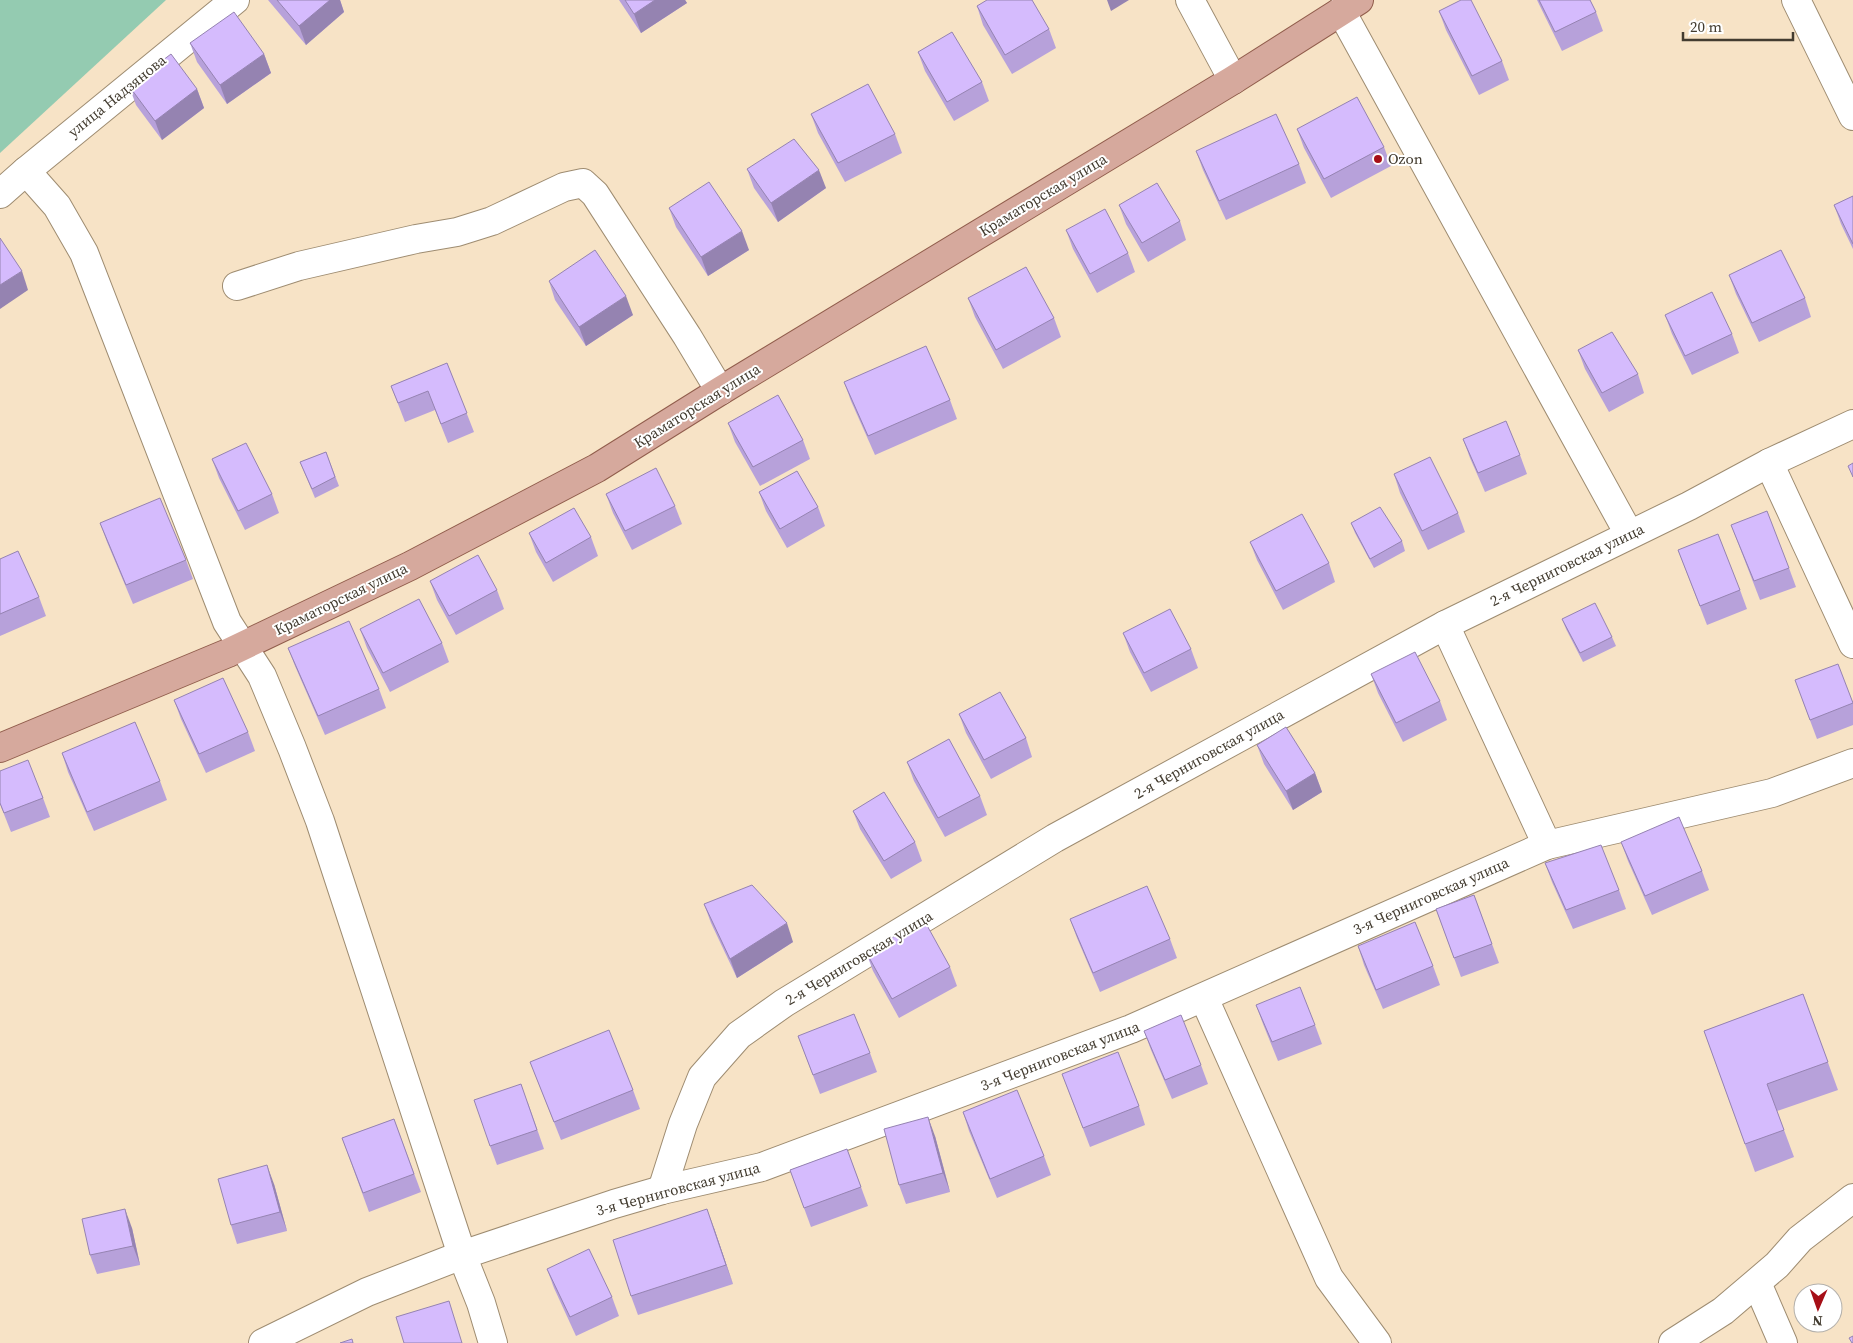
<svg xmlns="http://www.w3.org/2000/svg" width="1853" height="1343" viewBox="0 0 1853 1343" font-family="'Source Serif 4',serif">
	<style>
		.green { fill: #94cbb1 }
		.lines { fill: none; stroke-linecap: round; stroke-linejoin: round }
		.minor-casing { stroke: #9e8c71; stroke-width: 30 }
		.major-casing { stroke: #915d4c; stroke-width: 30 }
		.minor { stroke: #fff; stroke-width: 28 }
		.major { stroke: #d6a99d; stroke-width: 28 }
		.wall { fill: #b7a1da }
		.shaded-wall { fill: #9583b1 }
		.building { fill: #d5bbfd; stroke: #9583b1 }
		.poi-dot { fill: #a60f17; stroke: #fff; stroke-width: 2 }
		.labels { text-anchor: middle; stroke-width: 4; stroke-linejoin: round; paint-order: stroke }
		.street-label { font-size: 15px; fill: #433c30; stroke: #fff }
		.poi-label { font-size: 15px; fill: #433c30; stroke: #fff; text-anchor: start }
	</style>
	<rect width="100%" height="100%" fill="#f7e3c6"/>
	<polygon class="green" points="0,0 166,0 0,153"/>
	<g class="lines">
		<defs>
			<g id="minor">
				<polyline points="1190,0 1233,80"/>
				<polyline points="1796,0 1853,116"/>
				<polyline points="1341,11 1629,534"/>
				<polyline points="26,171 57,206 84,253 227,622 262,676 292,748 320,821 462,1255 481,1303 493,1343"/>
				<polyline points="0,194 26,171 235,0"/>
				<polyline points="237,286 299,266 416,239 457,232 492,221 564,187 583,183 595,194 687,336 720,391"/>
				<polyline points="1769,463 1853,644"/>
				<polyline points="1445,625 1547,845"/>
				<polyline points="1204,998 1329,1278 1377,1343"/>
				<polyline points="662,1190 683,1124 702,1077 739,1035 784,1003 1055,838 1445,625 1689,506 1769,463 1853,424"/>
				<polyline points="1757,1283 1783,1343"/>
				<polyline points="263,1343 367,1292 462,1255 614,1204 662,1190 762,1167 1131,1029 1547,845 1772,793 1853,763"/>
				<polyline points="1673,1343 1723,1311 1777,1265 1800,1239 1853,1198"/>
			</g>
			<polyline id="major" points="0,748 228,653 410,566 597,468 720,391 1233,80 1359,0"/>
		</defs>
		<use href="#minor" class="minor-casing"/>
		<use href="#major" class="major-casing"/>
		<use href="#minor" class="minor"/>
		<use href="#major" class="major"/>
	</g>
	<g class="wall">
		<polygon points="268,0 340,0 344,12 306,45"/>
		<polygon points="619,0 685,0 687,3 641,33"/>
		<polygon points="1537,0 1590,0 1596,12 1603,31 1562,51"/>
		<polygon points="977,6 1049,29 1056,48 1012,74 983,25"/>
		<polygon points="1439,11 1502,61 1509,80 1479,95 1446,30"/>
		<polygon points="190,43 264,54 271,73 227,104 197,62"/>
		<polygon points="918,52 982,82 989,101 954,121 925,71"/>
		<polygon points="129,86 197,89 204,108 162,140 136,105"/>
		<polygon points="811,114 895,134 902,153 845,182 818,133"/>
		<polygon points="1297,129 1384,147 1391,166 1331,198 1304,148"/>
		<polygon points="1196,151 1299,164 1306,183 1226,220 1203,170"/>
		<polygon points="747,169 826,188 778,222 754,188"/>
		<polygon points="1853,196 1853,249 1841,224 1834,205"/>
		<polygon points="1119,205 1180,221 1186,240 1148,262 1126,224"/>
		<polygon points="669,208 749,250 708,276 676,227"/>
		<polygon points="1066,230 1128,253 1135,272 1097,293 1073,249"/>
		<polygon points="1729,275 1805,298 1811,317 1759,342 1736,294"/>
		<polygon points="549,281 633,315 586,346 555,300"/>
		<polygon points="968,298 1054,318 1061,337 1003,369 975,317"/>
		<polygon points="1665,315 1732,334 1739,353 1692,375 1672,334"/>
		<polygon points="1578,350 1638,374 1644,393 1609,412 1585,369"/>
		<polygon points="447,363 474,432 448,443 435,410 405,422 391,386"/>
		<polygon points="844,382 950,400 957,419 875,455 851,401"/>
		<polygon points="728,423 803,440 810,459 760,486 735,442"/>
		<polygon points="1463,439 1520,455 1527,474 1485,492 1470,458"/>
		<polygon points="326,452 339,486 315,498 300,462"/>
		<polygon points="212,459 272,494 279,513 245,530 219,478"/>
		<polygon points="1394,474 1458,513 1465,532 1428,550 1400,493"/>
		<polygon points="759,492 818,507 825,526 787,548 766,511"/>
		<polygon points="606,494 675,506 682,524 632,550 613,513"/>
		<polygon points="100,523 186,560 193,579 133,604 107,542"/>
		<polygon points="1351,523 1402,541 1405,551 1374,568 1355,533"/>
		<polygon points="1731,525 1789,568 1796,587 1760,600"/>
		<polygon points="529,533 591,537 598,556 553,582 536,552"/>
		<polygon points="1250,542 1329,563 1335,582 1283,610 1257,560"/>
		<polygon points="1678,550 1740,590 1747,609 1707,625"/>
		<polygon points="0,559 39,597 46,616 0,636"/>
		<polygon points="430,581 497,590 504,609 456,635 437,600"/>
		<polygon points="1562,619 1612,637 1616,646 1583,662 1566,629"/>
		<polygon points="360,629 442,643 449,662 390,692 367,648"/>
		<polygon points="1123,633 1191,649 1198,668 1151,692 1130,652"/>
		<polygon points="288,648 379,689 386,708 325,735 295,666"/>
		<polygon points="1371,674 1440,701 1447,720 1403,742 1378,693"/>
		<polygon points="1802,699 1853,703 1853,725 1817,739"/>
		<polygon points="174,700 248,732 255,751 206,773 181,719"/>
		<polygon points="959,714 1026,738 1032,757 991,779 966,733"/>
		<polygon points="1257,745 1315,773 1322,792 1293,810 1264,764"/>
		<polygon points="62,753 160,781 167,800 94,831 68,772"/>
		<polygon points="907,762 980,796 987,815 945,837 914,781"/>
		<polygon points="0,771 43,798 50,817 11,832 0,804"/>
		<polygon points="853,811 915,842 922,861 891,879 860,829"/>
		<polygon points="1621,842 1702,871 1709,890 1652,915 1628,861"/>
		<polygon points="1545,863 1619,890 1626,909 1573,929 1552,882"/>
		<polygon points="1474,895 1499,963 1461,977 1436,909"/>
		<polygon points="704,904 793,942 737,978 711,923"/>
		<polygon points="1070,919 1170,939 1177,958 1100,992 1077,938"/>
		<polygon points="1358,946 1433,966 1440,985 1383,1009 1364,965"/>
		<polygon points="866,952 950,967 957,986 899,1018 873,971"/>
		<polygon points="1803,994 1838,1090 1777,1111 1794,1157 1755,1172 1704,1031"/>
		<polygon points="1256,1005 1315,1025 1322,1044 1278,1061 1263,1024"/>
		<polygon points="1144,1031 1201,1065 1208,1084 1172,1099 1151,1050"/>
		<polygon points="798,1036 870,1053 877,1072 820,1094"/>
		<polygon points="530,1062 633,1090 640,1109 561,1140"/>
		<polygon points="1062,1074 1139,1106 1145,1125 1090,1147"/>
		<polygon points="528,1103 544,1149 497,1165 490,1146"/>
		<polygon points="963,1112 1044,1156 1051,1175 997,1198 969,1131"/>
		<polygon points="394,1119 421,1192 369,1212 342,1138"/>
		<polygon points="935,1136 950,1192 906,1204 899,1185"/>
		<polygon points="847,1149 868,1206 811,1227 790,1170"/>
		<polygon points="274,1184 287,1231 237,1244 231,1225"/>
		<polygon points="132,1228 140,1265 97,1274 90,1255"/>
		<polygon points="714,1228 733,1284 638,1315 631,1296"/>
		<polygon points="547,1269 612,1297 619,1316 576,1336 554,1288"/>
	</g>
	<g class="shaded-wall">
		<polygon points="330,0 340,0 344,12 306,45 299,26"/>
		<polygon points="655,0 685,0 687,3 641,33 634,14"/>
		<polygon points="1107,0 1129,0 1111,11"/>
		<polygon points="264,54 271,73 227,104 220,85"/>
		<polygon points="197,89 204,108 162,140 155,121"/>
		<polygon points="819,170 826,188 778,222 771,203"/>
		<polygon points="742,231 749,250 708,276 701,257"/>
		<polygon points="22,271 28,290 0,309 0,285"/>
		<polygon points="626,296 633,315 586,346 579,327"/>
		<polygon points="1315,773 1322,792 1293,810 1286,791"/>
		<polygon points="787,923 793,942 737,978 730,959"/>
		<polygon points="928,1117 935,1136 950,1192 943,1173"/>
		<polygon points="267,1165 274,1184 287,1231 280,1212"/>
		<polygon points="125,1209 132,1228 140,1265 133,1246"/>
		<polygon points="707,1209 714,1228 733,1284 726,1265"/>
	</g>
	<g class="building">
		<polygon points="277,0 330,0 299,26"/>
		<polygon points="625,0 655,0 634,14"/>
		<polygon points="987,0 1032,0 1049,29 1005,55 977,6"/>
		<polygon points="1461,0 1471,0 1502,61 1472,76 1439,11"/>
		<polygon points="1539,0 1590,0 1596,12 1555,32"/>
		<polygon points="234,12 264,54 220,85 190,43"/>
		<polygon points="952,32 982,82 947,102 918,52"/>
		<polygon points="171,54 197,89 155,121 129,86"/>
		<polygon points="868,84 895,134 838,163 811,114"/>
		<polygon points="1357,97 1384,147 1324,179 1297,129"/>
		<polygon points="1276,114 1299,164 1219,201 1196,151"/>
		<polygon points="794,139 819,170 771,203 747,169"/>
		<polygon points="709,182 742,231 701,257 669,208"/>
		<polygon points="1157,183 1180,221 1142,243 1119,205"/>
		<polygon points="1853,196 1853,244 1834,205"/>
		<polygon points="1105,209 1128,253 1090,274 1066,230"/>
		<polygon points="0,238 22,271 0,285"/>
		<polygon points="595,250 626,296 579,327 549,281"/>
		<polygon points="1781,250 1805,298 1752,323 1729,275"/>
		<polygon points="1026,267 1054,318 996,350 968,298"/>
		<polygon points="1712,292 1732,334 1685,356 1665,315"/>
		<polygon points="1612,332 1638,374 1602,393 1578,350"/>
		<polygon points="926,346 950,400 868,436 844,382"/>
		<polygon points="447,363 467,413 441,424 428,391 398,403 391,386"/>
		<polygon points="778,395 803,440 753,467 728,423"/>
		<polygon points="1506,421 1520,455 1478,473 1463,439"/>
		<polygon points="246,443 272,494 238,511 212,459"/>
		<polygon points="326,452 335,477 312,489 300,462"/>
		<polygon points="1430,457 1458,513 1422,531 1394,474"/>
		<polygon points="1853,463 1853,477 1848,466"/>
		<polygon points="656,468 675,506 625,531 606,494"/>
		<polygon points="797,471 818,507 780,529 759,492"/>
		<polygon points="160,498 186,560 126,585 100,523"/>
		<polygon points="1380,507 1402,541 1370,559 1351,523"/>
		<polygon points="574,508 591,537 546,563 529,533"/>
		<polygon points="1767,511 1789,568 1754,581 1731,525"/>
		<polygon points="1302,514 1329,563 1276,591 1250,542"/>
		<polygon points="1718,534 1740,590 1700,606 1678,550"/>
		<polygon points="18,551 39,597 0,614 0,559"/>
		<polygon points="478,555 497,590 449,616 430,581"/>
		<polygon points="419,599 442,643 383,673 360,629"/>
		<polygon points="1595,603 1612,637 1580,653 1562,619"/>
		<polygon points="1170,609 1191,649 1144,673 1123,633"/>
		<polygon points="349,621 379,689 318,716 288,648"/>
		<polygon points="1415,652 1440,701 1396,723 1371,674"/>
		<polygon points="1838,664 1853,703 1810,720 1795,680"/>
		<polygon points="223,678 248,732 199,754 174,700"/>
		<polygon points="1000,692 1026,738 984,760 959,714"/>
		<polygon points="135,722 160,781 87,812 62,753"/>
		<polygon points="1286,727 1315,773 1286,791 1257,745"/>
		<polygon points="949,739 980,796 938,818 907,762"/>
		<polygon points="28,760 43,798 4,813 0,803 0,771"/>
		<polygon points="884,792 915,842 884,861 853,811"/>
		<polygon points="1679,817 1702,871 1645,896 1621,842"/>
		<polygon points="1601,845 1619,890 1566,910 1545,863"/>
		<polygon points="752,885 787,923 730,959 704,904"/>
		<polygon points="1147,886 1170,939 1093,973 1070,919"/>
		<polygon points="1474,895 1492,944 1454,958 1436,909"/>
		<polygon points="924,920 950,967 892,999 866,952"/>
		<polygon points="1415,922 1433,966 1376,990 1358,946"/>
		<polygon points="1300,987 1315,1025 1272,1042 1256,1005"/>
		<polygon points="1803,994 1828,1062 1767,1084 1784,1130 1745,1144 1704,1031"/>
		<polygon points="854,1014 870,1053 813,1075 798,1036"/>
		<polygon points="1181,1015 1201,1065 1165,1080 1144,1031"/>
		<polygon points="609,1030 633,1090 554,1122 530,1062"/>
		<polygon points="1118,1052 1139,1106 1083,1128 1062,1074"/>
		<polygon points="521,1084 537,1130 490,1146 474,1100"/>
		<polygon points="1017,1090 1044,1156 990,1179 963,1112"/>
		<polygon points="928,1117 943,1173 899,1185 884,1129"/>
		<polygon points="394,1119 414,1174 363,1193 342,1138"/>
		<polygon points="847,1149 861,1187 804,1208 790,1170"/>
		<polygon points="267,1165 280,1212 231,1225 218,1179"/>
		<polygon points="125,1209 133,1246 90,1255 82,1219"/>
		<polygon points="707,1209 726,1265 631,1296 613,1240"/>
		<polygon points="589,1249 612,1297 570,1317 547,1269"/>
		<polygon points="449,1301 462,1343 404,1343 396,1317"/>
		<polygon points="1853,1336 1853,1343 1852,1343 1849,1338"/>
		<polygon points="352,1339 353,1343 340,1343"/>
	</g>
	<circle class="poi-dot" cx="1378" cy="159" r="5"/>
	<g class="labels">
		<g class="street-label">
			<text transform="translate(117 96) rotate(-39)" y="5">улица Надзянова</text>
			<text transform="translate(1043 195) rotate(-31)" y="5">Краматорская улица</text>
			<text transform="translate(697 406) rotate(-32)" y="5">Краматорская улица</text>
			<text transform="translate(1567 565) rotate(-26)" y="5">2-я Черниговская улица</text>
			<text transform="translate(341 599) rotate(-26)" y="5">Краматорская улица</text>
			<text transform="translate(1209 754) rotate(-29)" y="5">2-я Черниговская улица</text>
			<text transform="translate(1431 896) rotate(-24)" y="5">3-я Черниговская улица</text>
			<text transform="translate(859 958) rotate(-31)" y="5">2-я Черниговская улица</text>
			<text transform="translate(1060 1056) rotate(-21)" y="5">3-я Черниговская улица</text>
			<text transform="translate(678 1189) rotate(-15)" y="5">3-я Черниговская улица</text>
		</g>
		<g class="poi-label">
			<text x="1388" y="164">Ozon</text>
		</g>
	</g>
	<g transform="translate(1818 1308) rotate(182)"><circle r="24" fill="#ffffff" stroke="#b4b1ac"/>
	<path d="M0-4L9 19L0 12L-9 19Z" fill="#a60f17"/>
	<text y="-8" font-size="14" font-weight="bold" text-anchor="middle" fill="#433c30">N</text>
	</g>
	<path d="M1683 32v8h110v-8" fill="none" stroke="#433c30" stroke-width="2.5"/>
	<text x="1690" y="32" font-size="15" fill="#433c30" stroke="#ffffff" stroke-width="4" paint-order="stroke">20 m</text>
</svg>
